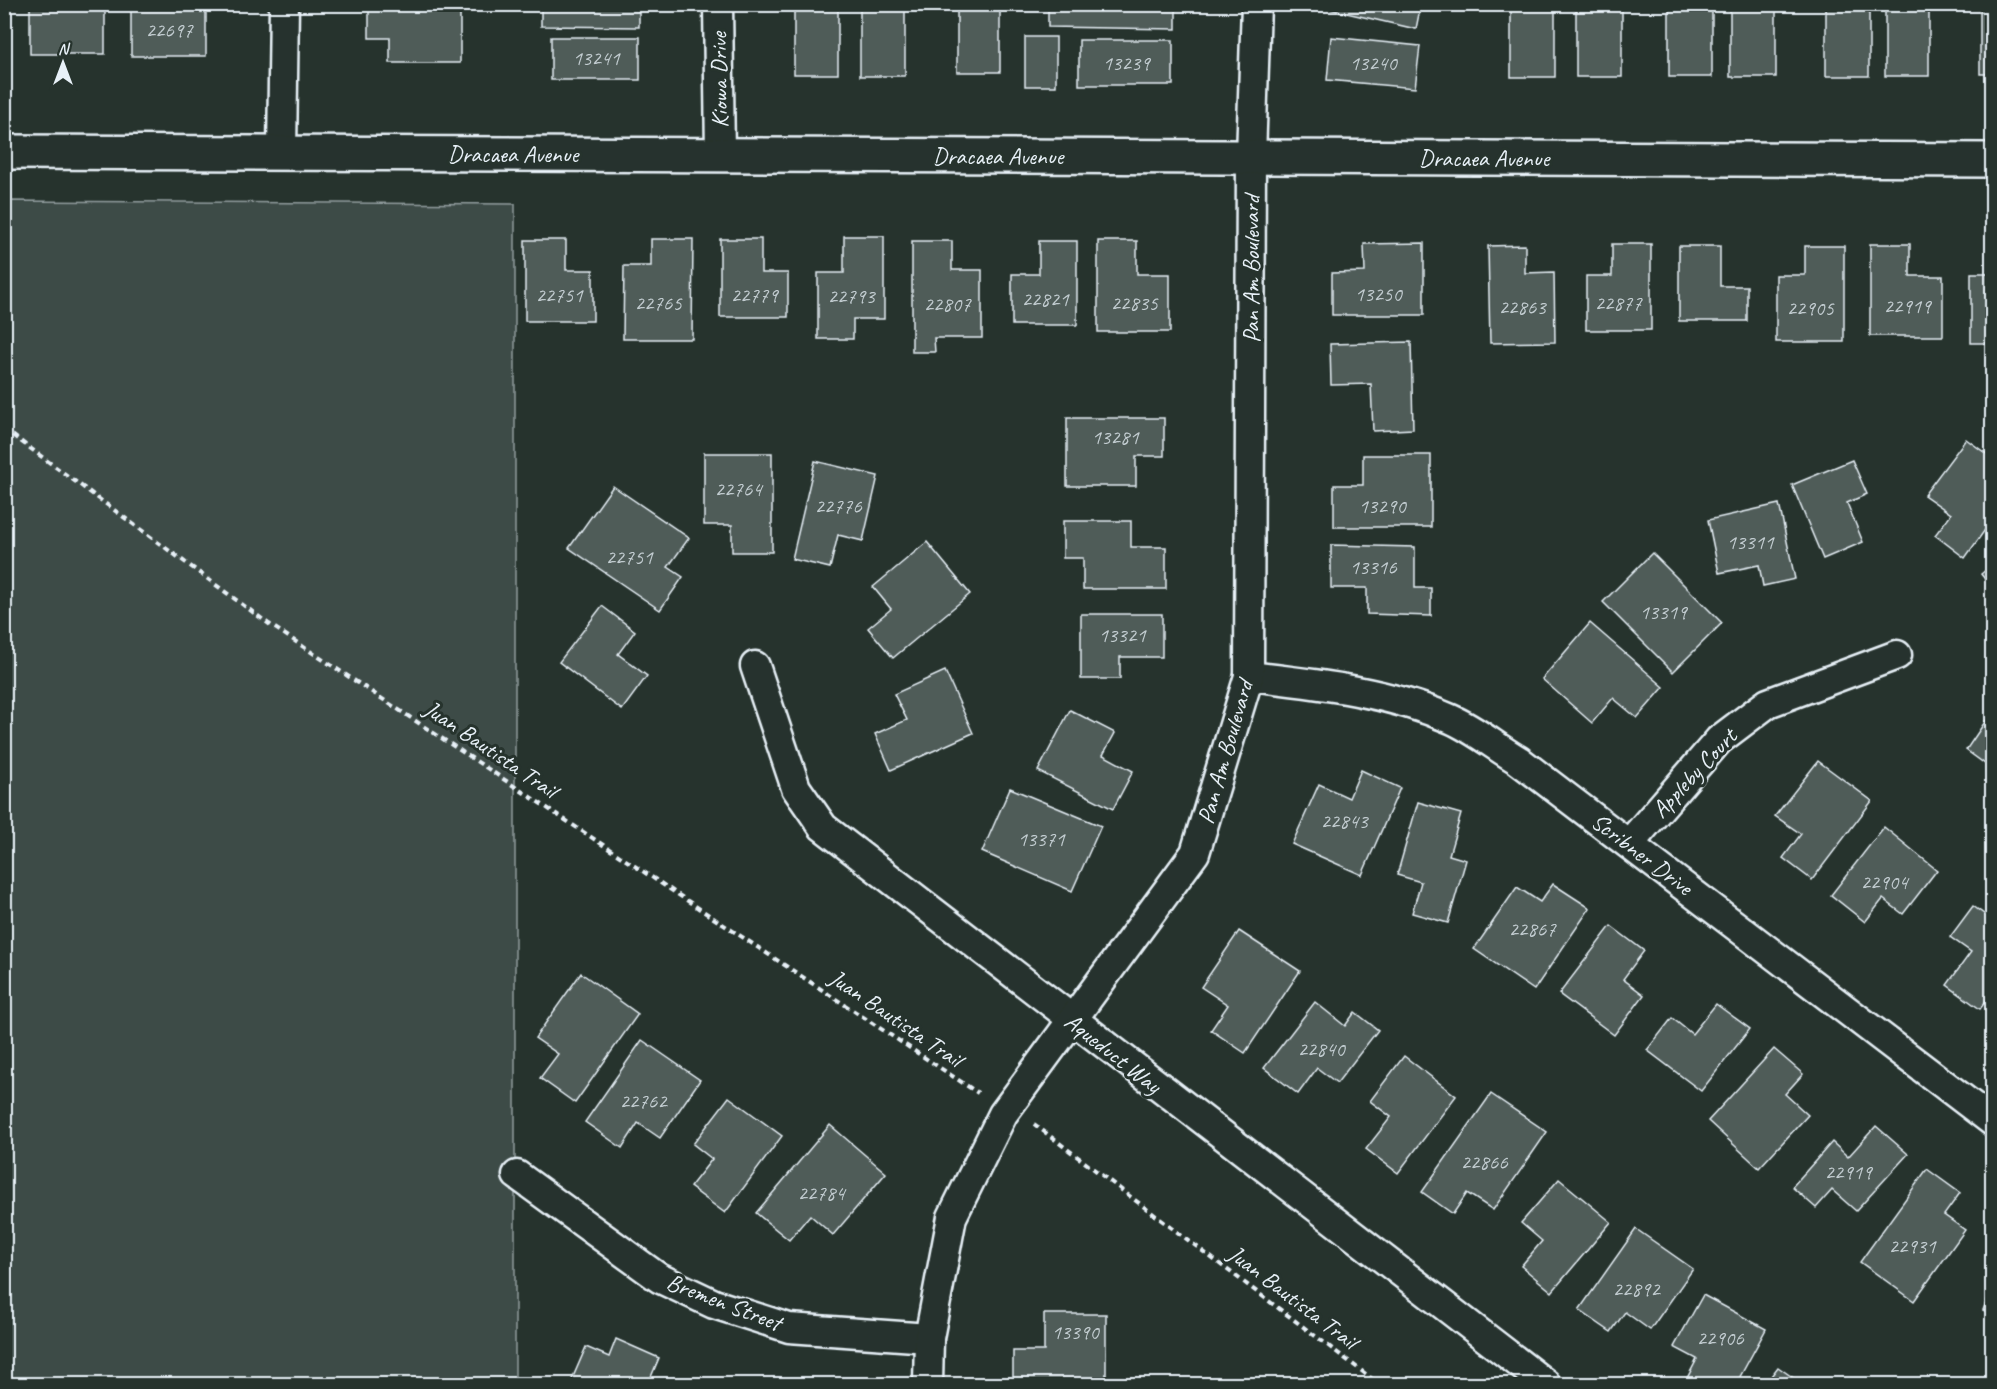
<svg xmlns="http://www.w3.org/2000/svg" width="1997" height="1389" viewBox="0 0 1997 1389" font-family="Caveat,sans-serif">
	<style>
		.green { fill: #3e4b47; stroke: #939ea0; stroke-width: 1.5 }
		.building { fill: #505c59; stroke: #e8f1f8; stroke-width: 1.5 }
		.lines { fill: none; stroke-linecap: round; stroke-linejoin: round }
		.street-casing { stroke: #e8f1f8; stroke-width: 33 }
		.secondary-casing { stroke: #e8f1f8; stroke-width: 38 }
		.path { stroke: #e8f1f8; stroke-width: 4; stroke-dasharray: 6 4.5; stroke-linecap: butt }
		.street { stroke: #26332d; stroke-width: 28 }
		.secondary { stroke: #26332d; stroke-width: 33 }
		.labels { text-anchor: middle; stroke-width: 6; stroke-linejoin: round; paint-order: stroke }
		.number-label { font-size: 21px; fill: #c2ccd0 }
		.street-label { font-size: 24px; fill: #e8f1f8; stroke: #26332d }
	</style>
	<rect width="100%" height="100%" fill="#26332d"/>
	<filter id="ink" filterUnits="userSpaceOnUse"><feTurbulence type="fractalNoise" baseFrequency=".0167" numOctaves="2"/><feDisplacementMap in="SourceGraphic" scale="12" xChannelSelector="R" yChannelSelector="G"/><feConvolveMatrix kernelMatrix="1 2 1 2 8 2 1 2 1" color-interpolation-filters="sRGB"/></filter>
	<g filter="url(#ink)">
		<polygon class="green" points="5,201 515,204 515,1384 5,1384"/>
		<g class="building">
			<rect x="30" y="4" width="75" height="50"/>
			<rect x="131" y="4" width="75" height="52"/>
			<polygon points="369,4 460,4 460,63 390,63 390,38 369,38"/>
			<polygon points="541,4 639,4 639,27 541,26"/>
			<rect x="794" y="4" width="44" height="70"/>
			<rect x="860" y="4" width="45" height="72"/>
			<rect x="957" y="4" width="43" height="68"/>
			<polygon points="1048,4 1176,4 1176,29 1048,27"/>
			<polygon points="1330,4 1421,4 1416,29 1329,9"/>
			<rect x="1511" y="4" width="44" height="73"/>
			<rect x="1576" y="4" width="46" height="73"/>
			<rect x="1669" y="4" width="43" height="73"/>
			<rect x="1730" y="4" width="46" height="73"/>
			<rect x="1826" y="4" width="43" height="72"/>
			<rect x="1885" y="4" width="44" height="72"/>
			<rect x="1980" y="4" width="12" height="70"/>
			<rect x="551" y="37" width="89" height="43"/>
			<rect x="1025" y="37" width="31" height="49"/>
			<polygon points="1331,37 1420,46 1415,88 1327,80"/>
			<rect x="1079" y="40" width="94" height="45"/>
			<polygon points="844,236 884,236 884,319 853,319 853,339 818,339 818,273 844,273"/>
			<polygon points="651,239 693,239 692,339 623,339 624,266 651,266"/>
			<polygon points="720,239 761,239 761,273 788,273 788,317 720,317"/>
			<polygon points="525,240 566,240 566,270 593,270 593,321 525,321"/>
			<polygon points="912,241 952,241 952,270 982,270 982,338 934,338 935,352 912,352"/>
			<polygon points="1039,241 1077,241 1077,325 1012,325 1012,274 1039,274"/>
			<polygon points="1098,241 1137,241 1137,274 1170,274 1170,332 1098,332"/>
			<polygon points="1424,243 1424,315 1332,315 1332,273 1365,272 1364,244"/>
			<polygon points="1612,244 1651,244 1651,330 1586,330 1586,276 1612,276"/>
			<polygon points="1870,244 1910,244 1910,276 1943,276 1943,336 1870,336"/>
			<polygon points="1525,245 1525,273 1554,272 1555,342 1490,343 1488,246"/>
			<polygon points="1679,246 1720,246 1720,286 1747,286 1747,321 1679,321"/>
			<polygon points="1805,246 1844,246 1844,342 1776,342 1776,275 1805,275"/>
			<rect x="1971" y="273" width="21" height="70"/>
			<polygon points="1411,342 1413,429 1373,431 1371,384 1331,385 1330,344"/>
			<polygon points="1067,418 1164,418 1164,456 1136,456 1136,486 1067,486"/>
			<polygon points="1966,439 1992,458 1992,520 1965,558 1935,535 1951,514 1924,495"/>
			<polygon points="704,453 772,453 772,552 732,552 732,525 704,525"/>
			<polygon points="1363,455 1431,455 1431,527 1334,527 1334,485 1363,485"/>
			<polygon points="1852,460 1867,494 1847,503 1863,542 1823,559 1792,485"/>
			<polygon points="815,461 878,476 863,541 838,535 830,568 792,559"/>
			<polygon points="613,486 689,538 668,567 683,577 660,610 569,548"/>
			<polygon points="1779,504 1795,579 1763,586 1759,565 1719,573 1708,520"/>
			<polygon points="1063,521 1131,521 1131,547 1166,547 1166,589 1083,589 1083,558 1063,558"/>
			<polygon points="927,542 970,594 893,658 868,628 891,609 873,587"/>
			<polygon points="1331,545 1415,547 1415,588 1431,588 1431,616 1367,614 1367,588 1331,588"/>
			<polygon points="1652,553 1722,623 1673,672 1603,602"/>
			<polygon points="1992,565 1992,588 1981,574"/>
			<polygon points="602,606 635,631 618,654 647,676 622,710 559,662"/>
			<polygon points="1081,614 1162,614 1162,657 1120,657 1120,679 1081,679"/>
			<polygon points="1590,623 1664,687 1637,718 1613,698 1592,723 1542,679"/>
			<polygon points="945,671 973,733 891,770 875,734 907,720 894,694"/>
			<polygon points="1070,710 1115,733 1103,755 1133,771 1113,809 1038,771"/>
			<polygon points="1989,716 1992,719 1992,769 1966,750"/>
			<polygon points="1818,761 1872,801 1812,880 1783,858 1801,834 1775,816"/>
			<polygon points="1361,770 1400,788 1362,875 1292,844 1319,784 1349,798"/>
			<polygon points="1010,788 1101,826 1072,891 982,852"/>
			<polygon points="1418,802 1461,814 1449,855 1466,860 1448,923 1412,913 1421,882 1397,875"/>
			<polygon points="1884,827 1937,870 1903,914 1883,899 1865,922 1831,895"/>
			<polygon points="1553,884 1590,908 1534,990 1474,949 1517,887 1540,902"/>
			<polygon points="1973,906 1992,920 1992,993 1980,1009 1947,985 1971,952 1950,937"/>
			<polygon points="1611,926 1644,951 1623,979 1644,995 1614,1035 1559,994"/>
			<polygon points="1239,931 1300,971 1245,1053 1211,1030 1228,1005 1201,987"/>
			<polygon points="581,973 638,1014 575,1103 540,1078 558,1054 535,1038"/>
			<polygon points="1315,1002 1345,1026 1355,1012 1378,1030 1337,1083 1317,1068 1298,1094 1264,1068"/>
			<polygon points="1716,1004 1750,1029 1701,1091 1647,1050 1672,1018 1692,1034"/>
			<polygon points="642,1040 700,1080 660,1138 638,1123 622,1148 585,1122"/>
			<polygon points="1774,1049 1803,1074 1785,1094 1808,1115 1759,1168 1708,1121"/>
			<polygon points="1404,1056 1456,1096 1398,1173 1366,1149 1391,1117 1370,1101"/>
			<polygon points="1491,1094 1547,1132 1493,1210 1467,1193 1453,1214 1422,1192"/>
			<polygon points="729,1097 782,1136 725,1213 690,1187 712,1159 693,1144"/>
			<polygon points="830,1125 886,1173 833,1235 810,1215 789,1240 756,1213"/>
			<polygon points="1876,1126 1908,1154 1856,1211 1832,1190 1816,1208 1792,1187 1832,1142 1848,1157"/>
			<polygon points="1927,1169 1960,1193 1944,1215 1965,1230 1914,1301 1860,1262"/>
			<polygon points="1559,1179 1611,1222 1552,1292 1521,1266 1542,1241 1521,1223"/>
			<polygon points="1636,1229 1693,1269 1650,1330 1625,1312 1611,1332 1579,1310"/>
			<polygon points="1992,1288 1992,1314 1983,1310"/>
			<polygon points="1703,1295 1766,1329 1736,1384 1684,1384 1697,1359 1674,1347"/>
			<polygon points="1044,1314 1106,1314 1106,1384 1013,1384 1013,1351 1044,1351"/>
			<polygon points="616,1339 659,1358 648,1384 570,1384 586,1347 609,1357"/>
			<polygon points="1778,1367 1802,1384 1765,1384"/>
		</g>
		<g class="lines">
			<defs>
				<g id="street">
					<polyline points="718,4 720,155"/>
					<polyline points="282,153 284,4"/>
					<polyline points="755,666 796,788 823,827 1546,1384"/>
					<path d="M1249,676C1318,684 1386,691 1451,719C1474,729 1496,747 1518,760L1992,1121"/>
					<polyline points="1629,844 1719,740 1768,703 1897,655"/>
					<polyline points="517,1175 659,1278 714,1304 789,1328 929,1338"/>
					<polyline points="928,1384 929,1338 952,1217 1003,1114 1195,853 1249,676 1251,157 1256,4"/>
				</g>
				<polyline id="secondary" points="4,152 1992,160"/>
			</defs>
			<use href="#street" class="street-casing"/>
			<use href="#secondary" class="secondary-casing"/>
			<g class="path">
				<polyline points="4,429 269,624 978,1093"/>
				<polyline points="1034,1124 1379,1384"/>
			</g>
			<use href="#street" class="street"/>
			<use href="#secondary" class="secondary"/>
		</g>
	</g>
	<g class="labels">
		<g class="number-label">
			<text x="169" y="37">22697</text>
			<text x="596" y="65">13241</text>
			<text x="1126" y="70">13239</text>
			<text x="1373" y="70">13240</text>
			<text x="1378" y="301">13250</text>
			<text x="559" y="302">22751</text>
			<text x="754" y="302">22779</text>
			<text x="851" y="303">22793</text>
			<text x="1045" y="306">22821</text>
			<text x="658" y="310">22765</text>
			<text x="1134" y="310">22835</text>
			<text x="1618" y="310">22877</text>
			<text x="947" y="311">22807</text>
			<text x="1907" y="313">22919</text>
			<text x="1522" y="314">22863</text>
			<text x="1810" y="315">22905</text>
			<text x="1115" y="444">13281</text>
			<text x="738" y="496">22764</text>
			<text x="838" y="513">22776</text>
			<text x="1382" y="513">13290</text>
			<text x="1750" y="549">13311</text>
			<text x="629" y="564">22751</text>
			<text x="1373" y="574">13316</text>
			<text x="1663" y="619">13319</text>
			<text x="1122" y="642">13321</text>
			<text x="1344" y="828">22843</text>
			<text x="1041" y="846">13371</text>
			<text x="1884" y="889">22904</text>
			<text x="1532" y="936">22867</text>
			<text x="1321" y="1056">22840</text>
			<text x="643" y="1108">22762</text>
			<text x="1484" y="1169">22866</text>
			<text x="1848" y="1179">22919</text>
			<text x="821" y="1200">22784</text>
			<text x="1912" y="1253">22931</text>
			<text x="1636" y="1296">22892</text>
			<text x="1075" y="1339">13390</text>
			<text x="1720" y="1345">22906</text>
		</g>
		<g class="street-label">
			<text transform="translate(719 80) rotate(-91)" y="8">Kiowa Drive</text>
			<text x="513" y="162">Dracaea Avenue</text>
			<text x="998" y="164">Dracaea Avenue</text>
			<text x="1484" y="166">Dracaea Avenue</text>
			<text transform="translate(1251 269) rotate(-90)" y="8">Pan Am Boulevard</text>
			<text transform="translate(491 749) rotate(34)" y="8">Juan Bautista Trail</text>
			<text transform="translate(1225 752) rotate(-74)" y="8">Pan Am Boulevard</text>
			<text transform="translate(1694 773) rotate(-47)" y="8">Appleby Court</text>
			<text transform="translate(1642 854) rotate(37)" y="8">Scribner Drive</text>
			<text transform="translate(896 1018) rotate(34)" y="8">Juan Bautista Trail</text>
			<text transform="translate(1113 1053) rotate(38)" y="8">Aqueduct Way</text>
			<text transform="translate(1293 1297) rotate(37)" y="8">Juan Bautista Trail</text>
			<text transform="translate(724 1302) rotate(21)" y="8">Bremen Street</text>
		</g>
	</g>
	<rect width="1997" height="1389" fill="none" stroke="#26332d" stroke-width="24"/>
	<rect x="12" y="12" width="1973" height="1365" fill="none" stroke="#e8f1f8" stroke-width="2" filter="url(#ink)"/>
	<g transform="translate(63 63)" stroke="#26332d" stroke-width="4.5" paint-order="stroke">
	<path d="M0-4.5L10 22L0 15L-10 22Z" fill="#e8f1f8"/>
	<text y="-9" font-size="16" font-weight="bold" text-anchor="middle" fill="#e8f1f8">N</text>
	</g>
</svg>
